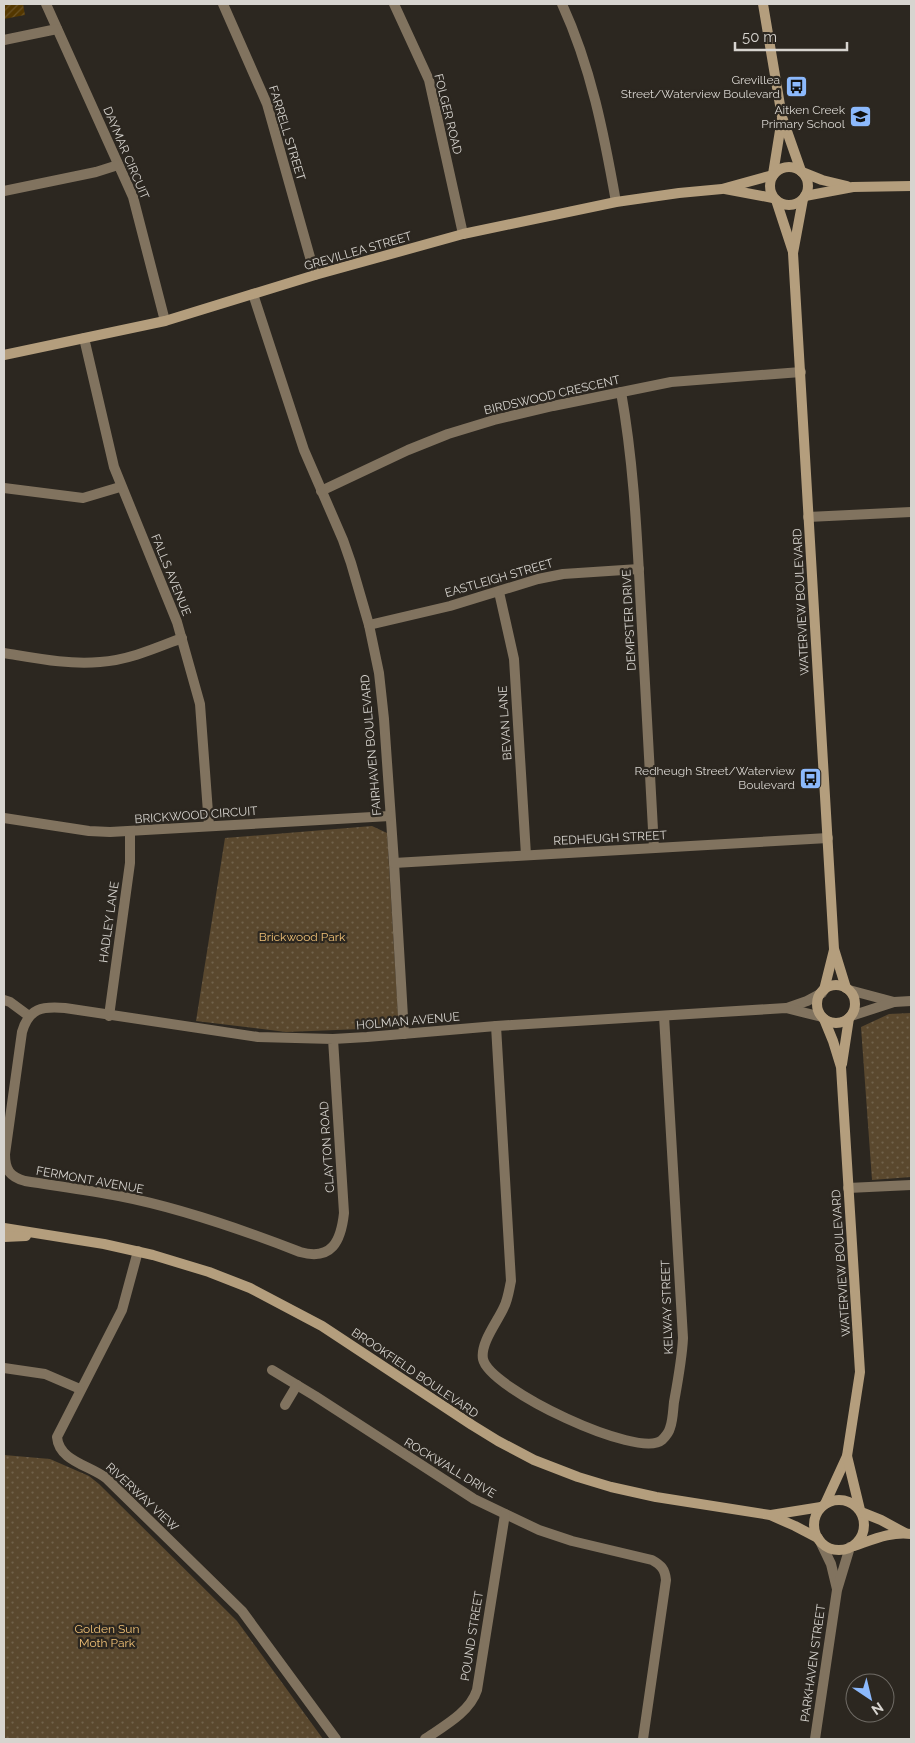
<svg xmlns="http://www.w3.org/2000/svg" width="915" height="1743" viewBox="0 0 915 1743" font-family="Raleway,sans-serif">
	<style>
		.green { fill: url(#green-dots) }
		.building { fill: url(#building-hatch) }
		.lines { fill: none; stroke-linecap: round; stroke-linejoin: round }
		.street { stroke: #81735f; stroke-width: 10 }
		.secondary { stroke: #b49e7d; stroke-width: 10 }
		.labels { text-anchor: middle; stroke-width: 4.5; stroke-linejoin: round; paint-order: stroke }
		.poi-label { font-size: 12px; fill: #d7d4cf; stroke: #2c2720; text-anchor: end }
		.street-label { font-size: 12px; fill: #d7d4cf; stroke: #2c2720 }
		.park-label { font-size: 12px; fill: #efc076; stroke: #2c2720 }
	</style>
	<defs>
		<pattern id="green-dots" width="8" height="8" patternUnits="userSpaceOnUse" patternTransform="scale(1.25)"><rect width="8" height="8" fill="#5a482e"/><path d="M2 2h.1M6 6h.1" fill="none" stroke="#71624b" stroke-width="1.8" stroke-linecap="round"/></pattern>
		<pattern id="building-hatch" width="6" height="6" patternUnits="userSpaceOnUse" patternTransform="scale(1.25)"><rect width="6" height="6" fill="#533700"/><path d="M-1 1l2-2M0 6l6-6M5 7l2-2" fill="none" stroke="#6b5324"/></pattern>
	</defs>
	<rect width="100%" height="100%" fill="#2c2720"/>
	<g class="green">
		<polygon points="372,826 387,833 398,1015 387,1028 286,1032 196,1021 225,838"/>
		<polygon points="911,1013 911,1177 872,1180 861,1027 889,1014"/>
		<polygon points="4,1455 50,1459 89,1476 99,1484 237,1621 323,1739 4,1739"/>
	</g>
	<polygon class="building" points="4,4 23,4 25,15 4,19"/>
	<g class="lines">
		<g class="street">
			<polyline points="46,4 133,197 165,321"/>
			<polyline points="223,4 267,104 315,275"/>
			<polyline points="394,4 429,80 463,234"/>
			<path d="M562,4C591,67 604,134 616,202"/>
			<polyline points="4,40 57,29"/>
			<polyline points="4,191 96,172 118,165"/>
			<polyline points="253,294 304,450 343,540 351,563 369,625 379,673 384,719 394,863 404,1034"/>
			<polyline points="84,338 114,467 177,622 200,704 209,826"/>
			<path d="M621,392C634,464 637,537 641,610C645,689 650,769 654,848"/>
			<polyline points="4,488 83,498 120,487"/>
			<polyline points="321,491 408,450 448,434 494,420 553,406 671,382 801,372"/>
			<polyline points="808,517 911,512"/>
			<polyline points="499,592 514,659 526,855"/>
			<polyline points="369,625 450,606 538,579 563,574 639,569"/>
			<path d="M4,653C35,658 68,665 100,662C129,660 156,648 182,638"/>
			<polyline points="4,818 89,831 110,832 390,816"/>
			<polyline points="394,863 828,838"/>
			<polyline points="849,990 894,1002"/>
			<polyline points="4,1000 10,1002 29,1016"/>
			<polyline points="787,1008 807,1001 822,993"/>
			<polyline points="109,1016 130,863 130,831"/>
			<polyline points="851,1016 894,1002 911,1001"/>
			<path d="M496,1026L511,1281C509,1290 508,1299 504,1307C498,1321 480,1343 483,1359C489,1389 639,1460 662,1440C665,1437 669,1432 670,1428C673,1420 673,1410 674,1402C678,1380 682,1359 683,1338L664,1016"/>
			<path d="M333,1039L344,1213C341,1241 332,1261 300,1252C241,1229 181,1208 119,1196C88,1190 56,1186 25,1181C10,1177 5,1170 5,1154L22,1032C29,1008 42,1006 65,1008L258,1037L333,1039L367,1037L496,1026L786,1008L822,1017"/>
			<polyline points="848,1188 911,1185"/>
			<path d="M138,1251L122,1310L57,1437C59,1461 89,1465 106,1478L242,1611L336,1739"/>
			<polyline points="4,1368 45,1374 80,1389"/>
			<path d="M272,1370L315,1396L474,1499L539,1530L572,1541L652,1560C661,1565 665,1569 666,1580L643,1739"/>
			<polyline points="285,1405 297,1385"/>
			<polyline points="820,1541 831,1564 837,1589"/>
			<path d="M425,1739C444,1726 470,1712 477,1690L505,1514"/>
			<polyline points="815,1739 837,1590 850,1547"/>
		</g>
		<g class="secondary">
			<polyline points="763,4 782,117 801,171"/>
			<circle cx="789" cy="186" r="19"/>
			<polyline points="802,172 822,180 847,186"/>
			<polyline points="773,174 782,118"/>
			<polyline points="725,189 773,198"/>
			<polyline points="805,196 853,187 911,186"/>
			<polyline points="803,199 793,253 834,949 846,988"/>
			<polyline points="776,200 793,252"/>
			<polyline points="4,355 165,321 315,275 463,234 616,202 679,193 722,189 773,175"/>
			<circle cx="836" cy="1004" r="19"/>
			<polyline points="824,990 834,950"/>
			<polyline points="824,1019 833,1041 841,1067 860,1372 847,1456 825,1504"/>
			<polyline points="842,1064 849,1018"/>
			<polyline points="4,1228 104,1244 153,1255 209,1272 250,1288 322,1326 472,1425 498,1441 534,1460 578,1477 611,1487 656,1497 770,1515 795,1526 818,1538"/>
			<polyline points="4,1237 26,1236"/>
			<polyline points="847,1456 860,1510"/>
			<circle cx="839" cy="1525" r="25"/>
			<polyline points="861,1512 881,1520 905,1533"/>
			<polyline points="771,1515 821,1507"/>
			<path d="M854,1546C872,1540 892,1531 911,1534"/>
		</g>
	</g>
	<defs>
		<symbol id="bus-square" viewBox="-11 -11 22 22"><rect x="-9" y="-9" width="18" height="18" rx="4" fill="#8cb9fc" stroke="#2c2720"/><path d="M-5-6H5V4H4V6H2V4H-2V6H-4V4H-5ZM-3.5-4V0h7V-4ZM-3.5 1.2v1.5H-2V1.2ZM2 1.2v1.5H3.5V1.2Z" fill="#111"/></symbol>
		<symbol id="school-square" viewBox="-11 -11 22 22"><rect x="-9" y="-9" width="18" height="18" rx="4" fill="#8cb9fc" stroke="#2c2720"/><path d="M0-5L7-2L0 1L-7-2ZM-4 1L0 2.5L4 1V4Q0 6-4 4Z" fill="#111"/></symbol>
	</defs>
	<g fill-rule="evenodd">
		<use href="#bus-square" x="784" y="74" width="25" height="25"/>
		<use href="#school-square" x="848" y="104" width="25" height="25"/>
		<use href="#bus-square" x="798" y="766" width="25" height="25"/>
	</g>
	<g class="labels">
		<g class="poi-label">
			<text x="780" y="84">Grevillea<tspan x="780" dy="14">Street/Waterview Boulevard</tspan></text>
			<text x="845" y="114">Aitken Creek<tspan x="845" dy="14">Primary School</tspan></text>
			<text x="795" y="775">Redheugh Street/Waterview<tspan x="795" dy="14">Boulevard</tspan></text>
		</g>
		<g class="street-label">
			<text transform="translate(448 114) rotate(76)" y="4">FOLGER ROAD</text>
			<text transform="translate(287 133) rotate(73)" y="4">FARRELL STREET</text>
			<text transform="translate(126 153) rotate(67)" y="4">DAYMAR CIRCUIT</text>
			<text transform="translate(358 251) rotate(-16)" y="4">GREVILLEA STREET</text>
			<text transform="translate(552 395) rotate(-13)" y="4">BIRDSWOOD CRESCENT</text>
			<text transform="translate(171 575) rotate(68)" y="4">FALLS AVENUE</text>
			<text transform="translate(499 578) rotate(-16)" y="4">EASTLEIGH STREET</text>
			<text transform="translate(801 602) rotate(-93)" y="4">WATERVIEW BOULEVARD</text>
			<text transform="translate(629 620) rotate(-93)" y="4">DEMPSTER DRIVE</text>
			<text transform="translate(505 723) rotate(-94)" y="4">BEVAN LANE</text>
			<text transform="translate(371 745) rotate(-95)" y="4">FAIRHAVEN BOULEVARD</text>
			<text transform="translate(196 815) rotate(-4)" y="4">BRICKWOOD CIRCUIT</text>
			<text transform="translate(610 838) rotate(-3)" y="4">REDHEUGH STREET</text>
			<text transform="translate(109 922) rotate(-82)" y="4">HADLEY LANE</text>
			<text transform="translate(408 1021) rotate(-5)" y="4">HOLMAN AVENUE</text>
			<text transform="translate(327 1147) rotate(-94)" y="4">CLAYTON ROAD</text>
			<text transform="translate(90 1180) rotate(10)" y="4">FERMONT AVENUE</text>
			<text transform="translate(841 1263) rotate(-94)" y="4">WATERVIEW BOULEVARD</text>
			<text transform="translate(667 1307) rotate(-92)" y="4">KELWAY STREET</text>
			<text transform="translate(415 1373) rotate(34)" y="4">BROOKFIELD BOULEVARD</text>
			<text transform="translate(450 1468) rotate(31)" y="4">ROCKWALL DRIVE</text>
			<text transform="translate(142 1497) rotate(43)" y="4">RIVERWAY VIEW</text>
			<text transform="translate(472 1636) rotate(-81)" y="4">POUND STREET</text>
			<text transform="translate(813 1663) rotate(-82)" y="4">PARKHAVEN STREET</text>
		</g>
		<g class="park-label">
			<text x="302" y="941">Brickwood Park</text>
			<text x="107" y="1633">Golden Sun<tspan x="107" dy="14">Moth Park</tspan></text>
		</g>
	</g>
	<rect width="915" height="1743" fill="none" stroke="#d7d4cf" stroke-width="10"/>
	<g transform="translate(870 1698) rotate(145)"><circle r="24" fill="#2c2720" stroke="#706c66"/>
	<path d="M0-4L9 19L0 12L-9 19Z" fill="#8cb9fc"/>
	<text y="-8" font-size="14" font-weight="bold" text-anchor="middle" fill="#d7d4cf">N</text>
	</g>
	<path d="M735 42v8h112v-8" fill="none" stroke="#d7d4cf" stroke-width="2.5"/>
	<text x="742" y="42" font-size="15" fill="#d7d4cf" stroke="#2c2720" stroke-width="4" paint-order="stroke">50 m</text>
</svg>
